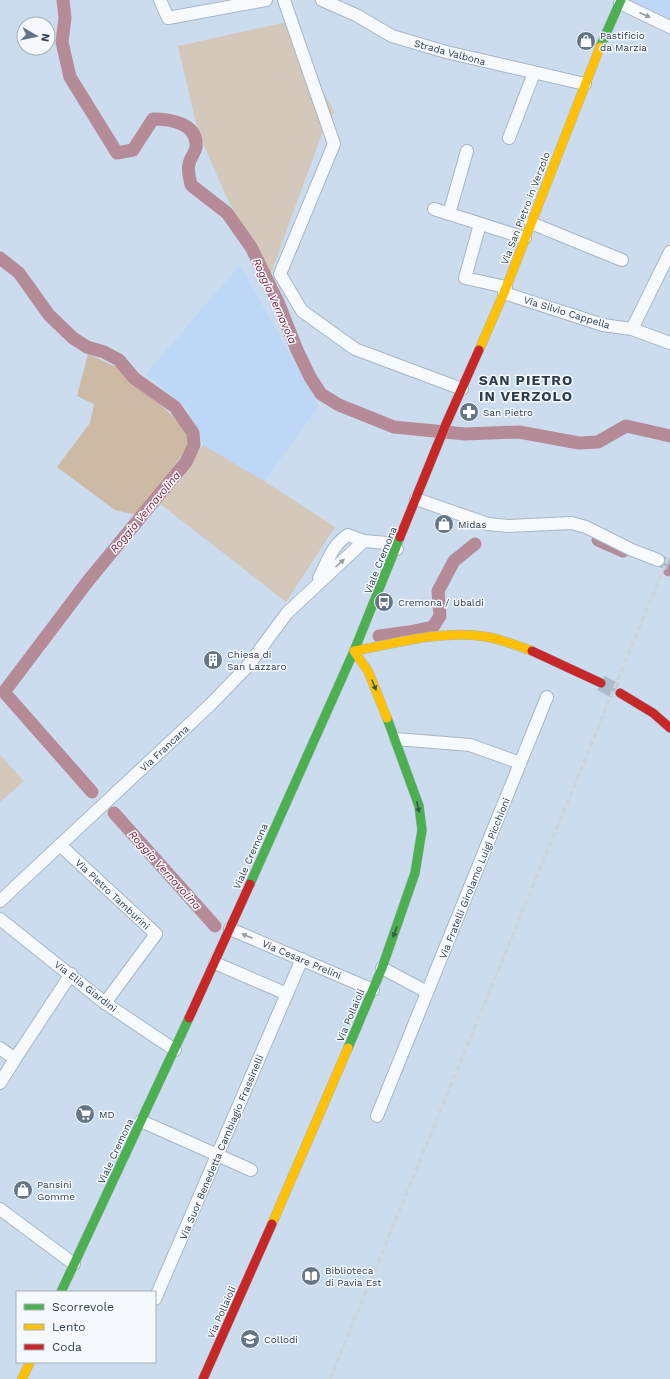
<svg xmlns="http://www.w3.org/2000/svg" width="670" height="1379" viewBox="0 0 670 1379" font-family="'Work Sans',sans-serif">
	<style>
		.built { fill: #bcd8f6 }
		.green { fill: #d3c8ba }
		.forest { fill: #ccbaa4 }
		.lines { fill: none; stroke-linecap: round; stroke-linejoin: round }
		.canal { stroke: #b68b98; stroke-width: 13 }
		.street-tunnel { stroke: #abbcce; stroke-width: 12; stroke-dasharray: 12 6; stroke-linecap: butt }
		.secondary-tunnel { stroke: #abbcce; stroke-width: 16; stroke-dasharray: 16 8; stroke-linecap: butt }
		.street-casing { stroke: #a6b6c5; stroke-width: 14 }
		.fast-casing { stroke: #a6b6c5; stroke-width: 10 }
		.slow-casing { stroke: #a6b6c5; stroke-width: 10 }
		.jam-casing { stroke: #a6b6c5; stroke-width: 10 }
		.street { stroke: #f7fafc; stroke-width: 12 }
		.fast { stroke: #4caf50; stroke-width: 9 }
		.slow { stroke: #ffc107; stroke-width: 9 }
		.jam { stroke: #c62828; stroke-width: 9 }
		.rail { stroke: #cfd4da; stroke-width: 3; stroke-dasharray: 6 3; stroke-linecap: butt }
		.oneway { fill: #929ca5 }
		.oneway2 { fill: #355a4e }
		.labels { text-anchor: middle; stroke-width: 3; stroke-linejoin: round; paint-order: stroke }
		.poi-label { font-size: 10px; fill: #2d3d4e; stroke: #f5f9fd; text-anchor: start }
		.street-label { font-size: 10px; fill: #2d3d4e; stroke: #f5f9fd }
		.water-label { font-size: 11px; font-style: italic; fill: #782036; stroke: #f5f9fd }
		.district-label { font-size: 14px; font-weight: bold; letter-spacing: 1px; fill: #2d3d4e; stroke: #f5f9fd }
	</style>
	<rect width="100%" height="100%" fill="#cadcee"/>
	<g class="built">
		<polygon points="632,0 670,0 670,25 631,6"/>
		<polygon points="240,265 319,406 264,481 203,445 186,407 146,374"/>
	</g>
	<g class="green">
		<polygon points="287,22 334,112 324,128 270,276 226,196 198,132 178,46"/>
		<polygon points="203,445 264,481 335,527 286,602 159,503"/>
		<polygon points="0,755 24,781 0,802"/>
	</g>
	<polygon class="forest" points="88,354 125,371 185,428 190,444 137,515 115,510 57,467 90,423 94,404 77,396"/>
	<g class="lines">
		<g class="canal">
			<path d="M63,0L65,18L62,42L70,77L117,153L133,150L153,119C170,119 198,123 196,147C195,153 190,158 189,164C187,170 190,179 191,185L227,213L251,247L278,302L297,350L310,377L321,394L339,405L394,427L465,434L519,432L579,443L598,442L626,426L670,436"/>
			<polyline points="0,258 19,273 49,315 73,338 87,347 104,352 119,360 134,378 175,407 193,433 194,445 186,462 88,581 4,692 92,792"/>
			<polyline points="598,540 623,551"/>
			<polyline points="669,570 670,570"/>
			<polyline points="379,636 409,632 433,627 440,616 438,591 454,561 475,544"/>
			<polyline points="114,813 215,926"/>
		</g>
		<polyline class="street-tunnel" points="658,560 670,565"/>
		<polyline class="secondary-tunnel" points="601,683 620,693"/>
		<defs>
			<g id="street">
				<polyline points="160,0 168,18 266,0"/>
				<polyline points="284,0 334,144 280,274 302,311 355,349 462,389"/>
				<polyline points="322,0 356,15 392,36 446,52 585,84"/>
				<polyline points="620,3 670,27"/>
				<polyline points="509,138 534,73"/>
				<polyline points="434,209 525,238"/>
				<polyline points="449,214 467,151"/>
				<polyline points="531,223 622,260"/>
				<polyline points="480,224 465,278 506,287"/>
				<polyline points="504,293 603,325 632,329 670,252"/>
				<polyline points="632,329 670,343"/>
				<polyline points="416,499 488,524 508,526 571,523 586,527 632,550 658,560"/>
				<path d="M319,578C328,561 332,545 348,535L364,541L387,543L397,549"/>
				<polyline points="396,739 470,745 520,763"/>
				<polyline points="60,845 156,934 105,1003"/>
				<polyline points="0,901 210,705 247,667 287,613 364,541"/>
				<polyline points="0,919 105,1003 175,1050"/>
				<polyline points="230,929 373,990"/>
				<polyline points="215,963 287,994"/>
				<polyline points="382,968 427,992"/>
				<polyline points="0,1048 15,1059 71,974"/>
				<polyline points="0,1083 15,1059"/>
				<polyline points="377,1116 547,697"/>
				<polyline points="141,1121 251,1170"/>
				<polyline points="0,1209 74,1264"/>
				<polyline points="155,1299 302,959"/>
			</g>
			<g id="fast">
				<polyline points="600,47 621,0"/>
				<polyline points="250,884 354,651 400,537"/>
				<polyline points="348,1048 382,968 415,873 422,830 419,806 387,718"/>
				<polyline points="61,1292 189,1018"/>
			</g>
			<g id="slow">
				<polyline points="479,350 504,293 600,47"/>
				<path d="M387,718L368,671L354,651C397,643 444,629 488,637C503,640 518,646 532,651"/>
				<polyline points="272,1224 348,1048"/>
				<polyline points="22,1379 30,1362"/>
			</g>
			<g id="jam">
				<polyline points="400,537 446,424 479,350"/>
				<polyline points="532,651 601,683"/>
				<polyline points="620,693 653,713 670,728"/>
				<polyline points="189,1018 250,884"/>
				<polyline points="203,1379 272,1224"/>
			</g>
		</defs>
		<use href="#street" class="street-casing"/>
		<use href="#fast" class="fast-casing"/>
		<use href="#slow" class="slow-casing"/>
		<use href="#jam" class="jam-casing"/>
		<use href="#street" class="street"/>
		<use href="#fast" class="fast"/>
		<use href="#slow" class="slow"/>
		<use href="#jam" class="jam"/>
		<polyline class="rail" points="330,1379 670,553"/>
	</g>
	<defs><path id="oneway-solid" d="M-6-.8H1V-3.2L6.5 0L1 3.2V.8H-6Z"/></defs>
	<g class="oneway">
		<use href="#oneway-solid" transform="translate(645 15) rotate(25)"/>
		<use href="#oneway-solid" transform="translate(340 563) rotate(-42)"/>
		<use href="#oneway-solid" transform="translate(247 936) rotate(-157)"/>
	</g>
	<g class="oneway2">
		<use href="#oneway-solid" transform="translate(374 685) rotate(68)"/>
		<use href="#oneway-solid" transform="translate(418 807) rotate(77)"/>
		<use href="#oneway-solid" transform="translate(395 932) rotate(110)"/>
	</g>
	<defs>
		<symbol id="shop-disc" viewBox="-11 -11 22 22"><circle r="9.5" fill="#647586" stroke="#f5f9fd"/><path d="M-5-2.5h2.3a2.7 3.5 0 0 1 5.4 0H5L5.5 6h-11ZM-1.5-2.5h3a1.5 2.3 0 0 0-3 0Z" fill="#fff"/></symbol>
		<symbol id="pharmacy-disc" viewBox="-11 -11 22 22"><circle r="9.5" fill="#647586" stroke="#f5f9fd"/><path d="M-2-6h4v4h4v4h-4v4h-4v-4h-4v-4h4Z" fill="#fff"/></symbol>
		<symbol id="bus-disc" viewBox="-11 -11 22 22"><circle r="9.5" fill="#647586" stroke="#f5f9fd"/><path d="M-5-6H5V4H4V6H2V4H-2V6H-4V4H-5ZM-3.5-4V0h7V-4ZM-3.5 1.2v1.5H-2V1.2ZM2 1.2v1.5H3.5V1.2Z" fill="#fff"/></symbol>
		<symbol id="building-disc" viewBox="-11 -11 22 22"><circle r="9.5" fill="#647586" stroke="#f5f9fd"/><path d="M-4-6H4V6H1V3H-1V6H-4ZM-2.5-4.3h1.7v1.8h-1.7ZM.8-4.3h1.7v1.8H.8ZM-2.5-1h1.7V.8h-1.7ZM.8-1h1.7V.8H.8Z" fill="#fff"/></symbol>
		<symbol id="supermarket-disc" viewBox="-11 -11 22 22"><circle r="9.5" fill="#647586" stroke="#f5f9fd"/><path d="M-6-5.5h2.5l.6 2H6L4.5 2H-2.5L-4.4-4H-6ZM-1.5 3.2a1.3 1.3 0 1 0 .1 0ZM3 3.2a1.3 1.3 0 1 0 .1 0Z" fill="#fff"/></symbol>
		<symbol id="library-disc" viewBox="-11 -11 22 22"><circle r="9.5" fill="#647586" stroke="#f5f9fd"/><path d="M-6-4Q-3-5.5-.7-3.5V5Q-3 3-6 4ZM6-4Q3-5.5 .7-3.5V5Q3 3 6 4Z" fill="#fff"/></symbol>
		<symbol id="school-disc" viewBox="-11 -11 22 22"><circle r="9.5" fill="#647586" stroke="#f5f9fd"/><path d="M0-5L7-2L0 1L-7-2ZM-4 1L0 2.5L4 1V4Q0 6-4 4Z" fill="#fff"/></symbol>
	</defs>
	<g fill-rule="evenodd">
		<use href="#shop-disc" x="575" y="30" width="22" height="22"/>
		<use href="#pharmacy-disc" x="458" y="401" width="22" height="22"/>
		<use href="#shop-disc" x="433" y="513" width="22" height="22"/>
		<use href="#bus-disc" x="373" y="591" width="22" height="22"/>
		<use href="#building-disc" x="202" y="649" width="22" height="22"/>
		<use href="#supermarket-disc" x="74" y="1103" width="22" height="22"/>
		<use href="#shop-disc" x="12" y="1179" width="22" height="22"/>
		<use href="#library-disc" x="300" y="1265" width="22" height="22"/>
		<use href="#school-disc" x="239" y="1328" width="22" height="22"/>
	</g>
	<g class="labels">
		<g class="poi-label">
			<text x="600" y="39">Pastificio<tspan x="600" dy="12">da Marzia</tspan></text>
			<text x="483" y="416">San Pietro</text>
			<text x="458" y="528">Midas</text>
			<text x="398" y="606">Cremona / Ubaldi</text>
			<text x="227" y="658">Chiesa di<tspan x="227" dy="12">San Lazzaro</tspan></text>
			<text x="99" y="1118">MD</text>
			<text x="37" y="1188">Pansini<tspan x="37" dy="12">Gomme</tspan></text>
			<text x="325" y="1274">Biblioteca<tspan x="325" dy="12">di Pavia Est</tspan></text>
			<text x="264" y="1343">Collodi</text>
		</g>
		<g class="street-label">
			<text transform="translate(450 52) rotate(15)" y="4">Strada Valbona</text>
			<text transform="translate(525 208) rotate(-69)" y="4">Via San Pietro in Verzolo</text>
			<text transform="translate(567 312) rotate(17)" y="4">Via Silvio Cappella</text>
			<text transform="translate(380 560) rotate(-68)" y="4">Viale Cremona</text>
			<text transform="translate(164 748) rotate(-43)" y="4">Via Francana</text>
			<text transform="translate(250 856) rotate(-66)" y="4">Viale Cremona</text>
			<text transform="translate(474 878) rotate(-68)" y="4">Via Fratelli Girolamo Luigi Picchioni</text>
			<text transform="translate(113 894) rotate(43)" y="4">Via Pietro Tamburini</text>
			<text transform="translate(302 959) rotate(23)" y="4">Via Cesare Prelini</text>
			<text transform="translate(86 986) rotate(38)" y="4">Via Elia Giardini</text>
			<text transform="translate(350 1015) rotate(-67)" y="4">Via Pollaioli</text>
			<text transform="translate(221 1147) rotate(-67)" y="4">Via Suor Benedetta Cambiagio Frassinelli</text>
			<text transform="translate(115 1151) rotate(-65)" y="4">Viale Cremona</text>
			<text transform="translate(221 1312) rotate(-66)" y="4">Via Pollaioli</text>
		</g>
		<g class="water-label">
			<text transform="translate(275 301) rotate(66)" y="4">Roggia Vernavola</text>
			<text transform="translate(145 512) rotate(-50)" y="4">Roggia Vernavolina</text>
			<text transform="translate(165 870) rotate(48)" y="4">Roggia Vernavolina</text>
		</g>
		<g class="district-label">
			<text x="526" y="385">SAN PIETRO<tspan x="526" dy="16">IN VERZOLO</tspan></text>
		</g>
	</g>
	<rect x="16" y="1291" width="140" height="72" fill="#f5f9fd" stroke="#a5aeb7"/>
	<rect x="24" y="1304" width="20" height="6" fill="#4caf50" stroke="#a5aeb7"/>
	<text x="52" y="1311" font-size="12" fill="#2d3d4e">Scorrevole</text>
	<rect x="24" y="1324" width="20" height="6" fill="#ffc107" stroke="#a5aeb7"/>
	<text x="52" y="1331" font-size="12" fill="#2d3d4e">Lento</text>
	<rect x="24" y="1344" width="20" height="6" fill="#c62828" stroke="#a5aeb7"/>
	<text x="52" y="1351" font-size="12" fill="#2d3d4e">Coda</text>
	<g transform="translate(36 36) rotate(99)"><circle r="19" fill="#f5f9fd" stroke="#a5aeb7"/>
	<path d="M0-3L7 15L0 10L-7 15Z" fill="#647586"/>
	<text y="-6" font-size="11" font-weight="bold" text-anchor="middle" fill="#2d3d4e">N</text>
	</g>
</svg>
